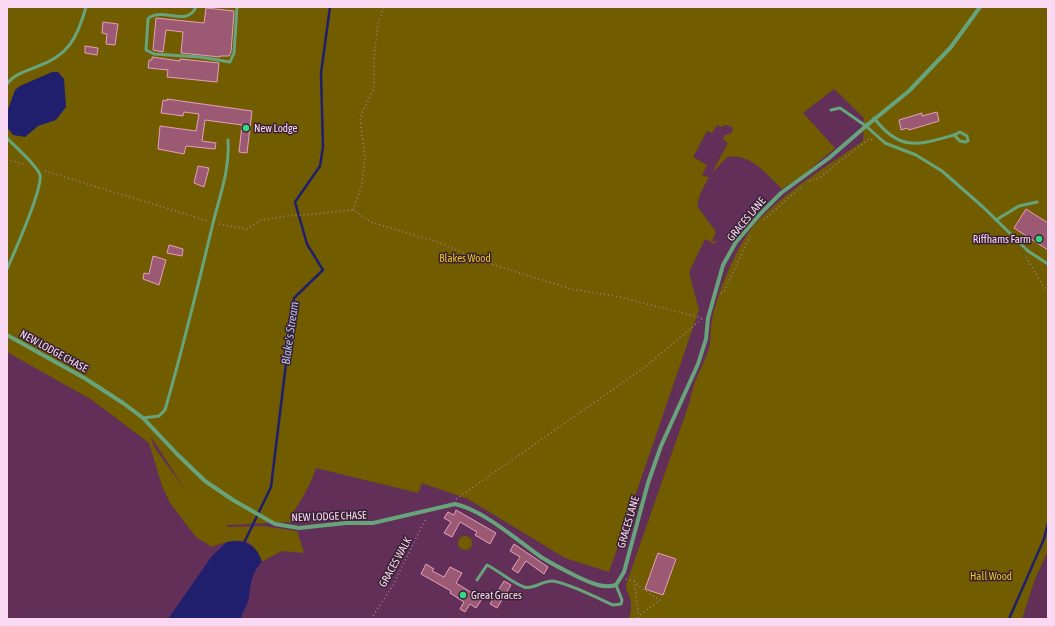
<svg xmlns="http://www.w3.org/2000/svg" width="1055" height="626" viewBox="0 0 1055 626" font-family="'Asap Condensed',sans-serif">
	<style>
		.green { fill: #715d00; fill-rule: evenodd }
		.water { fill: #1f1f6e }
		.lines { fill: none; stroke-linecap: round; stroke-linejoin: round }
		.stream { stroke: #1f1f6e; stroke-width: 2.5 }
		.building { fill: #9b5974; stroke: #e89fbb }
		.path { stroke: #a57a9b; stroke-width: 1.5; stroke-dasharray: 1 3; stroke-linecap: butt }
		.service { stroke: #67a47c; stroke-width: 3 }
		.minor { stroke: #67a47c; stroke-width: 4 }
		.poi-dot { fill: #32d882; stroke: #382133; stroke-width: 1.5 }
		.labels { text-anchor: middle; stroke-width: 3; stroke-linejoin: round; paint-order: stroke }
		.poi-label { font-size: 11px; fill: #f9d9f1; stroke: #382133; text-anchor: start }
		.street-label { font-size: 11px; fill: #f9d9f1; stroke: #382133 }
		.park-label { font-size: 11px; fill: #e9c421; stroke: #382133 }
		.water-label { font-size: 12px; font-style: italic; fill: #b3bdeb; stroke: #382133 }
	</style>
	<rect width="100%" height="100%" fill="#612f57"/>
	<g class="green">
		<path d="M7,7H1048V551L1035,579L1022,619H629C631,613 632,604 630,598C628,592 626,591 626,585L690,401C693,379 706,363 710,344C711,336 710,328 712,320C717,293 737,245 755,224C786,191 826,167 863,141L864,118L834,89L803,113L835,148L803,175L782,189C766,174 751,153 727,157L712,173L728,143L723,139L725,135L730,134L733,130L731,126L725,125L721,127L717,125L712,133L707,131L693,157L707,165L702,176L709,177L700,194L697,206L716,232L712,241L716,242L715,244L705,239L689,272L699,310L609,572L565,558L468,499L422,483L418,493L316,468C310,487 301,501 289,518L295,522L226,525L228,527L262,526L297,531L304,553L282,551L261,562C259,557 256,549 252,545C241,536 222,543 212,547L196,537L170,503L162,486L149,443L92,400L7,352ZM151,438H152L186,491L154,447Z"/>
		<circle cx="465" cy="543" r="7"/>
	</g>
	<g class="water">
		<polygon points="52,72 58,72 64,79 66,107 56,120 38,126 25,137 13,135 7,127 7,112 15,90 20,86"/>
		<path d="M237,541C250,543 258,548 262,562C251,573 251,583 249,597C248,605 242,612 241,619H168L212,556L227,542Z"/>
	</g>
	<g class="lines">
		<g class="stream">
			<polyline points="243,545 271,487 294,298 323,270 307,244 295,202 320,166 323,147 321,73 330,7"/>
			<polyline points="1009,619 1044,539 1048,523"/>
		</g>
	</g>
	<g class="building">
		<polygon points="206,8 234,11 231,52 229,56 220,56 220,57 181,53 183,32 166,30 163,52 153,50 156,18 204,23"/>
		<polygon points="103,22 118,24 115,45 106,44 107,34 102,33"/>
		<polygon points="85,46 98,48 97,55 85,53"/>
		<polygon points="152,57 180,61 180,59 219,63 217,82 167,77 168,70 148,68 149,60 152,60"/>
		<polygon points="167,99 252,111 247,153 239,152 242,125 205,120 202,141 216,143 215,149 186,146 184,154 158,149 160,126 196,131 199,114 184,112 183,116 161,113 163,100 167,101"/>
		<polygon points="937,112 939,121 909,130 908,128 901,130 899,120 922,113 922,116"/>
		<polygon points="198,166 209,168 204,187 194,183"/>
		<polygon points="1026,209 1048,223 1048,250 1014,228"/>
		<polygon points="169,245 183,249 182,256 167,253"/>
		<polygon points="153,256 166,260 159,285 143,279 144,273 149,274"/>
		<polygon points="456,510 496,533 490,544 475,535 477,532 460,522 452,537 444,533 451,522 444,518 448,512 454,515"/>
		<polygon points="514,544 548,567 544,574 526,561 518,573 512,569 520,557 510,551"/>
		<polygon points="658,553 676,559 663,595 645,589"/>
		<polygon points="426,564 434,569 432,571 444,577 450,567 462,573 456,583 482,599 476,608 470,604 465,612 460,609 464,602 450,593 451,591 421,574"/>
		<polygon points="504,581 511,585 497,608 490,604"/>
	</g>
	<g class="lines">
		<g class="path">
			<polyline points="7,159 26,165"/>
			<polyline points="45,171 208,221"/>
			<polyline points="809,181 819,178 869,139 873,140"/>
			<polyline points="353,210 362,185 365,159 360,118 374,88 374,59 378,23 384,7"/>
			<polyline points="764,220 801,187"/>
			<polyline points="219,224 247,229 261,220 293,215 304,215 353,210 371,222 437,242 488,263 571,289 620,297 702,318"/>
			<polyline points="1026,257 1043,286 1048,291"/>
			<polyline points="721,293 724,292 750,236"/>
			<polyline points="456,499 645,367 702,319"/>
			<polyline points="626,579 634,581 639,616"/>
			<polyline points="634,581 642,589 660,600 639,616 638,619"/>
			<polyline points="371,619 393,585 426,518"/>
		</g>
		<g class="service">
			<path d="M196,7C187,27 165,8 150,17L148,19L146,50L154,54L200,57L230,62L234,53L237,7"/>
			<path d="M7,84C13,75 26,71 36,67C68,56 77,39 86,7"/>
			<polyline points="831,110 840,108 866,126 885,143 916,155 942,171 983,207 1028,251 1048,264"/>
			<path d="M874,118C900,152 918,145 954,135L960,141L966,142L968,141L967,136L960,132L954,135"/>
			<path d="M7,138C15,147 37,165 40,175C43,189 14,253 7,269"/>
			<polyline points="996,220 1019,206 1037,202"/>
			<path d="M143,418L159,416L165,410C183,348 198,286 213,223C220,195 230,169 228,140"/>
			<path d="M477,580L487,565C499,571 511,582 524,587C533,590 543,580 553,581C574,585 594,597 613,605L621,604L622,600L616,585"/>
		</g>
		<path class="minor" d="M7,335L86,379L123,403L143,418L177,454L205,481L233,500L275,524L299,528L346,523H373L455,504C483,510 517,540 541,557C552,564 564,570 576,576C589,582 602,589 616,585L624,572L648,483L661,446L698,364L706,339L708,318L723,265L736,242L762,212L781,193L829,158L866,126L909,91L951,47L980,7"/>
	</g>
	<g class="poi-dot">
		<circle cx="246" cy="128" r="4"/>
		<circle cx="1039" cy="239" r="4"/>
		<circle cx="463" cy="595" r="4"/>
	</g>
	<g class="labels">
		<g class="poi-label">
			<text x="254" y="132">New Lodge</text>
			<text x="1031" y="243" text-anchor="end">Riffhams Farm</text>
			<text x="471" y="599">Great Graces</text>
		</g>
		<g class="street-label">
			<text transform="translate(746 219) rotate(-50)" y="4">GRACES LANE</text>
			<text transform="translate(54 351) rotate(29)" y="4">NEW LODGE CHASE</text>
			<text transform="translate(329 516) rotate(-2)" y="4">NEW LODGE CHASE</text>
			<text transform="translate(628 522) rotate(-74)" y="4">GRACES LANE</text>
			<text transform="translate(395 562) rotate(-61)" y="4">GRACES WALK</text>
		</g>
		<g class="park-label">
			<text x="465" y="262">Blakes Wood</text>
			<text x="991" y="580">Hall Wood</text>
		</g>
		<g class="water-label">
			<text transform="translate(290 333) rotate(-82)" y="4">Blake's Stream</text>
		</g>
	</g>
	<rect width="1055" height="626" fill="none" stroke="#f9d9f1" stroke-width="16"/>
</svg>
